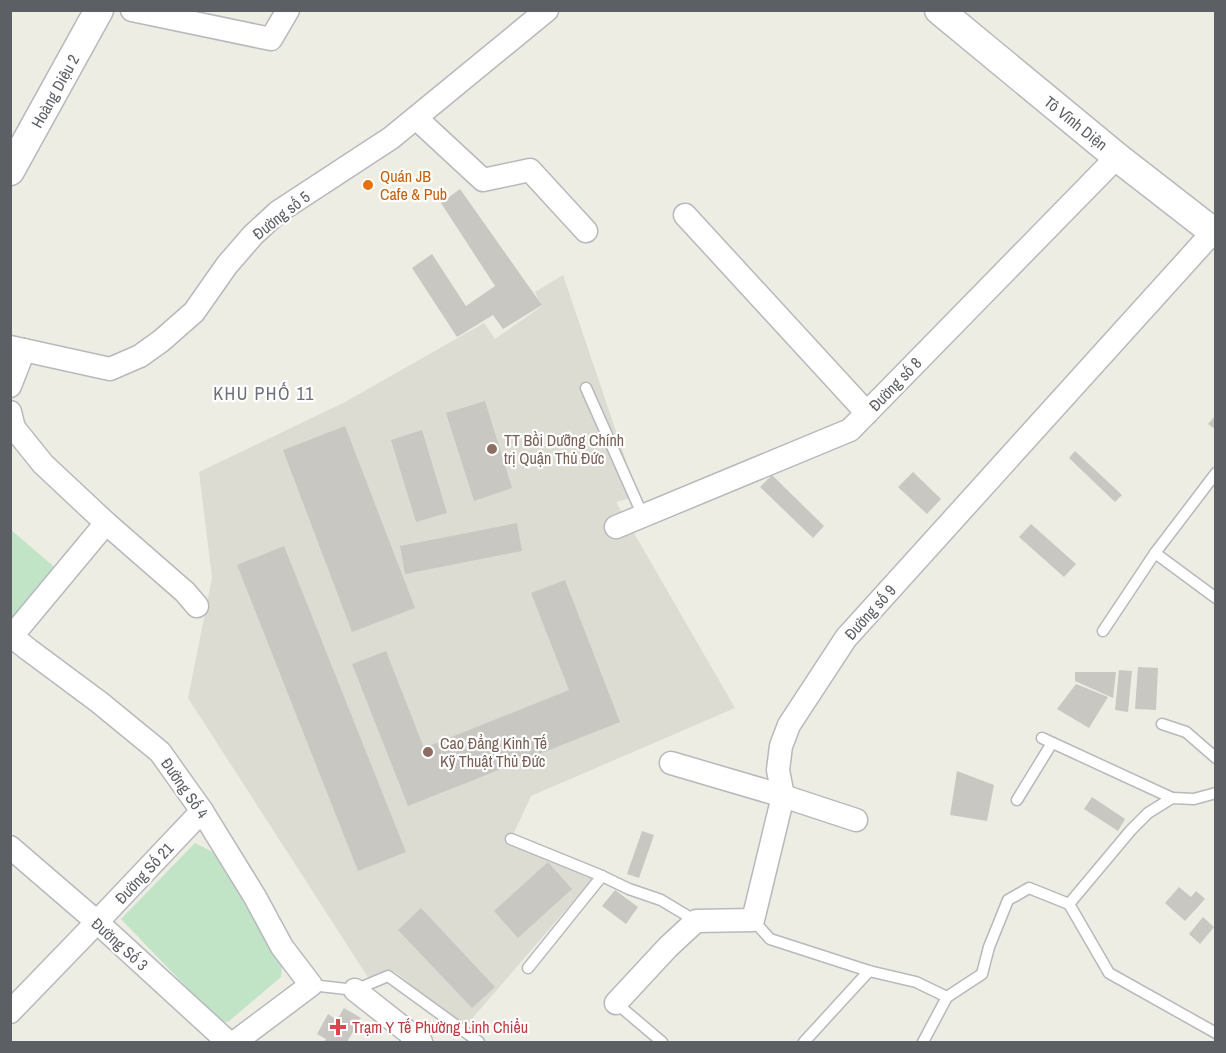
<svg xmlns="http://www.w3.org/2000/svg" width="1226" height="1053" viewBox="0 0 1226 1053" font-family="'Archivo Narrow',sans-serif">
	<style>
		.education { fill: #dddcd2 }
		.green { fill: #c2e4c6 }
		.building { fill: #c9c7c2 }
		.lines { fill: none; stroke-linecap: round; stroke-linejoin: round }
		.service-casing { stroke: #b6b9bd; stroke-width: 13 }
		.minor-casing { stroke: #b6b9bd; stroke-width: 25 }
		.tertiary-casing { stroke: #b6b9bd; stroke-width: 31 }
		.service { stroke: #fff; stroke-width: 10 }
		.minor { stroke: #fff; stroke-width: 22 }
		.tertiary { stroke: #fff; stroke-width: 28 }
		.food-dot { fill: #e8710a; stroke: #fff; stroke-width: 2 }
		.education-dot { fill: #8d6e63; stroke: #fff; stroke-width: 2 }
		.health-dot { fill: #e0444e; stroke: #fff; stroke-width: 2 }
		.labels { text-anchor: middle; stroke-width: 4.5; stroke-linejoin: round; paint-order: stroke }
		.street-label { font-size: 16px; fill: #5c5f64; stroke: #fff }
		.food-label { font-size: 16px; fill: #c56008; stroke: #fff; text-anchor: start }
		.education-label { font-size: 16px; fill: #785e54; stroke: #fff; text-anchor: start }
		.health-label { font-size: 16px; fill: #be3a42; stroke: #fff; text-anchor: start }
		.neighbourhood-label { font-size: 18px; letter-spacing: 1.5px; fill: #6d7076; stroke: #fff }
	</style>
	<rect width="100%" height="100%" fill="#eeede4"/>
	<polygon class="education" points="563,275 638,496 616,502 735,708 531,796 511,839 596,875 464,1028 394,971 371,982 188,698 212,578 199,472 345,402 484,323 495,339 542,306 535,292"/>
	<g class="green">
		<polygon points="10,529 59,571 16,619 11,615"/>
		<polygon points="195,843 213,852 277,953 282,966 281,977 228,1022 219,1021 121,919"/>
	</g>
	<g class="building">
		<polygon points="460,189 542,305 503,329 493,315 457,337 412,268 432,254 466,306 495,286 441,203"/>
		<polygon points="485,401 512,488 474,501 446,413"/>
		<polygon points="1216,415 1216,430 1208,424"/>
		<polygon points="345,426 415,608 352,632 283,450"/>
		<polygon points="422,430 447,513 416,522 391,440"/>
		<polygon points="1075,451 1122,495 1115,502 1069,458"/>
		<polygon points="913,472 941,499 927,514 898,487"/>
		<polygon points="772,475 824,526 813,538 760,487"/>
		<polygon points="517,523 522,551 405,574 400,546"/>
		<polygon points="1031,524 1076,564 1064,577 1019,537"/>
		<polygon points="284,546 406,852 358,871 237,565"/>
		<polygon points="565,580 620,722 408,806 352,664 386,651 424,748 569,690 531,593"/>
		<polygon points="1138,667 1158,668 1156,710 1135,709"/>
		<polygon points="1119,670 1132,671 1128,712 1115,710"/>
		<polygon points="1075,672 1116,672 1113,698 1075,681"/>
		<polygon points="1076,684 1108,697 1089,728 1057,709"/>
		<polygon points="957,771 994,785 987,821 950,815"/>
		<polygon points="1092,797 1125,819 1118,831 1084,809"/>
		<polygon points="642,831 654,835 639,878 627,874"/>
		<polygon points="548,862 572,889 518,938 494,911"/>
		<polygon points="1179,887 1191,897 1196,891 1205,899 1185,921 1165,903"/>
		<polygon points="615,890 638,907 626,924 602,906"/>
		<polygon points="421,908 495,987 472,1008 398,930"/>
		<polygon points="1203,917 1214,927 1200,944 1189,934"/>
		<polygon points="344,1008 361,1018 347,1042 324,1042 326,1039 317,1034 328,1014 337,1020"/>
	</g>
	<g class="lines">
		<defs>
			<g id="service">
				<polyline points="586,388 643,516"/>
				<polyline points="1216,473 1155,553 1216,598"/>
				<polyline points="1103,631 1155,553"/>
				<polyline points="1162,724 1186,732 1216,758"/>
				<polyline points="1042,738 1172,798"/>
				<polyline points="1017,800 1052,743"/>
				<polyline points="511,839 602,876 629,889 661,900 696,921"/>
				<polyline points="1069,904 1131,830 1148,813 1172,798 1194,799 1216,793"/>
				<polyline points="753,920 770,939 869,971 916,982 947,997 982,974 989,947 1008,900 1029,888 1069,904 1109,973 1216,1033"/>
				<polyline points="528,968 602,876"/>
				<polyline points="311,985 355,990 388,976 479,1042"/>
				<polyline points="616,1003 662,1042"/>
				<polyline points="804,1042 869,971"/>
				<polyline points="923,1042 947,997"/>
			</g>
			<g id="minor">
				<polyline points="132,10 271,39 288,10"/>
				<polyline points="416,118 483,180 530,170 586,231"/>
				<polyline points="685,215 867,413"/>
				<polyline points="10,347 110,369 140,356 161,341 194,312 227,265 253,235 278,212 391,138 547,10"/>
				<polyline points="10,386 24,350"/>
				<polyline points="10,412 14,428 43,464 106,523 12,636"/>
				<polyline points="106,523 185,592 197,606"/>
				<polyline points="616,527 850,430 1117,157"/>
				<polyline points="10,635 29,650 99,702 160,752 202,811 255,897 282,947 311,985 235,1042"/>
				<polyline points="671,763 783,796 856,820"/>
				<polyline points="10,847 97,922 228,1042"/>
				<polyline points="355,990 421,1042"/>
				<polyline points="616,1003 668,947 696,921 753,920 783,796 778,770 781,746 789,725 846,638 1213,232"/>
				<polyline points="10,1012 97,922 202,811"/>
			</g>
			<g id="tertiary">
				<polyline points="939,10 1117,157 1216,234"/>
				<polyline points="10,171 99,10"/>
			</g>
		</defs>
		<use href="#service" class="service-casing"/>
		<use href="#minor" class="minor-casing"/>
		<use href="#tertiary" class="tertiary-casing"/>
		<use href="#service" class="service"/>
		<use href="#minor" class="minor"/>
		<use href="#tertiary" class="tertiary"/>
	</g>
	<circle class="food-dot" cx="368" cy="185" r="6"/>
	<g class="education-dot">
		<circle cx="492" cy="449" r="6"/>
		<circle cx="428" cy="752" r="6"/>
	</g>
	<path class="health-dot" d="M335 1018h6v6h6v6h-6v6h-6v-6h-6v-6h6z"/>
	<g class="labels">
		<g class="street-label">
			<text transform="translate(55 91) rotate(-61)" y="6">Hoàng Diệu 2</text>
			<text transform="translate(1076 123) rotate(39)" y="6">Tô Vĩnh Diện</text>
			<text transform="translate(281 215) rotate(-38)" y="6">Đường số 5</text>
			<text transform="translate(895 384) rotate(-46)" y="6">Đường số 8</text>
			<text transform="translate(870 612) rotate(-48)" y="6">Đường số 9</text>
			<text transform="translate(185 788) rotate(55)" y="6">Đường Số 4</text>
			<text transform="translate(144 873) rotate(-47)" y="6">Đường Số 21</text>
			<text transform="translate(120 944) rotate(42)" y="6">Đường Số 3</text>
		</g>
		<g class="food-label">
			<text x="380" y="182">Quán JB<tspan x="380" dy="18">Cafe &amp; Pub</tspan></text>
		</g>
		<g class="education-label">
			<text x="504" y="446">TT Bồi Dưỡng Chính<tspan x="504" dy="18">trị Quận Thủ Đức</tspan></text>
			<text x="440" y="749">Cao Đẳng Kinh Tế<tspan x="440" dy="18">Kỹ Thuật Thủ Đức</tspan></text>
		</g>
		<g class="health-label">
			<text x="352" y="1033">Trạm Y Tế Phường Linh Chiểu</text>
		</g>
		<g class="neighbourhood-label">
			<text x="264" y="400">KHU PHỐ 11</text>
		</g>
	</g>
	<rect width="1226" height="1053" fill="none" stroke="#5c5f64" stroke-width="24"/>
</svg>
